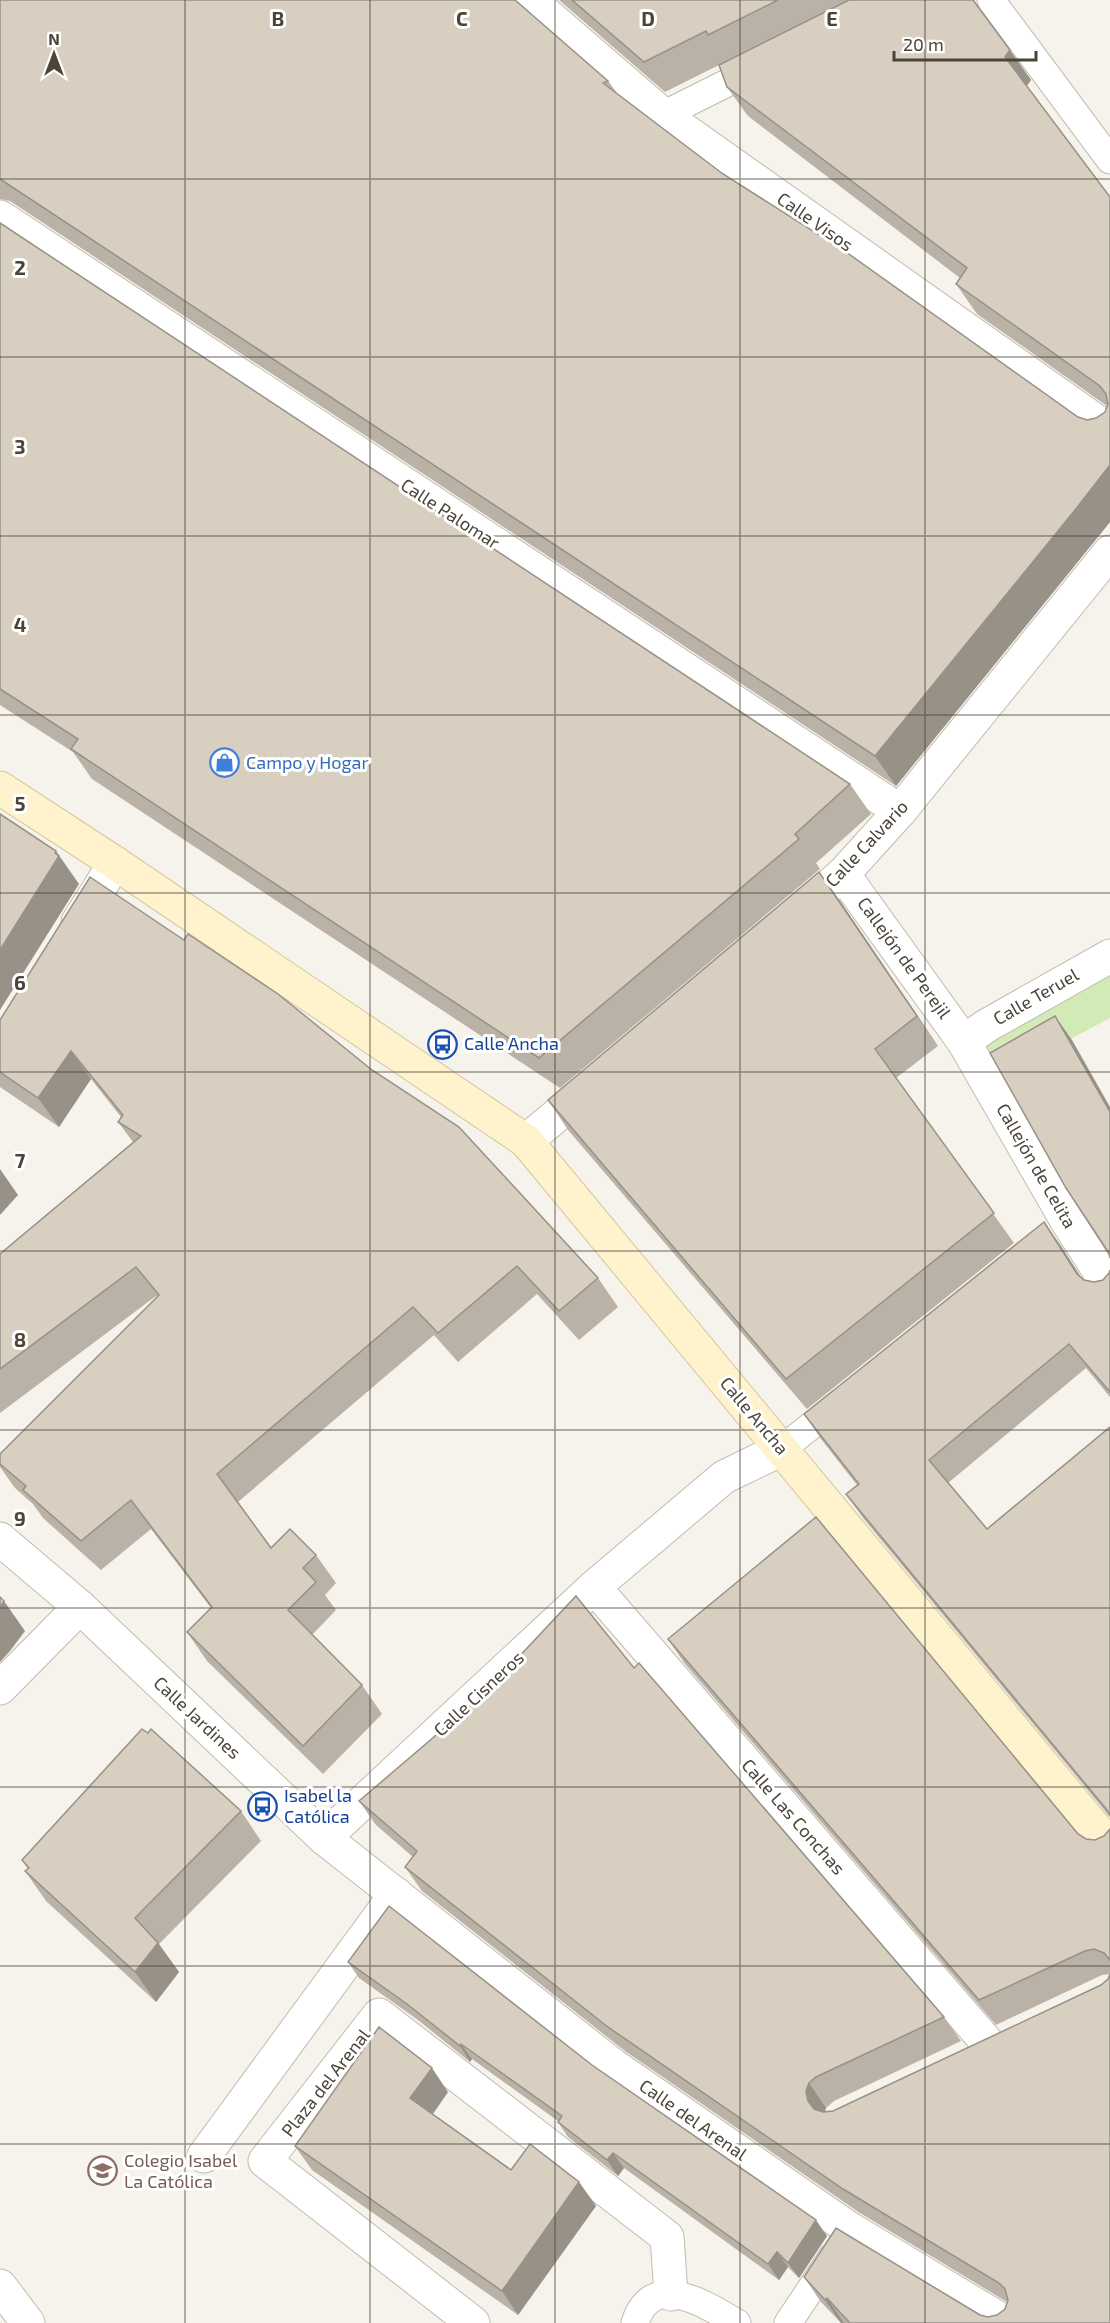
<svg xmlns="http://www.w3.org/2000/svg" width="1110" height="2323" viewBox="0 0 1110 2323" font-family="'Exo 2',sans-serif">
	<style>
		.green { fill: #d2eab5 }
		.lines { fill: none; stroke-linecap: round; stroke-linejoin: round }
		.service-casing { stroke: #c2bbae; stroke-width: 29 }
		.pedestrian-casing { stroke: #c2bbae; stroke-width: 35 }
		.minor-casing { stroke: #c2bbae; stroke-width: 35 }
		.tertiary-casing { stroke: #c2bbae; stroke-width: 35 }
		.secondary-casing { stroke: #d6c79b; stroke-width: 35 }
		.service { stroke: #fff; stroke-width: 27 }
		.pedestrian { stroke: #fff; stroke-width: 33 }
		.minor { stroke: #fff; stroke-width: 33 }
		.tertiary { stroke: #fff; stroke-width: 33 }
		.secondary { stroke: #fff3cd; stroke-width: 33 }
		.wall { fill: #bab2a6 }
		.shaded-wall { fill: #979187 }
		.building { fill: #d8cfc1; stroke: #979187; stroke-width: 1.5 }
		.grid { fill: none; stroke: #4b4439; stroke-width: 1.5; stroke-opacity: 0.55 }
		.labels { text-anchor: middle; stroke-width: 6; stroke-linejoin: round; paint-order: stroke }
		.street-label { font-size: 18px; fill: #4b4439; stroke: #fff }
		.shop-label { font-size: 18px; fill: #366cbe; stroke: #fff; text-anchor: start }
		.transit-label { font-size: 18px; fill: #164399; stroke: #fff; text-anchor: start }
		.education-label { font-size: 18px; fill: #785e54; stroke: #fff; text-anchor: start }
		.grid-label { font-size: 20px; text-anchor: middle; font-weight: bold; fill: #4b4439; stroke: #fff; stroke-width: 6; stroke-linejoin: round; paint-order: stroke }
	</style>
	<rect width="100%" height="100%" fill="#f6f3ec"/>
	<polygon class="green" points="1110,975 1110,1018 1003,1075 985,1043"/>
	<g class="lines">
		<defs>
			<g id="service">
				<polyline points="991,0 1110,160"/>
				<polyline points="663,115 759,67"/>
				<polyline points="782,1449 841,1402"/>
				<path d="M635,2323C652,2268 708,2306 737,2323"/>
				<polyline points="788,2323 832,2257"/>
			</g>
			<polyline id="pedestrian" points="473,2323 265,2161 379,2015 667,2237 671,2294"/>
			<g id="minor">
				<polyline points="530,0 663,115 1110,431"/>
				<polyline points="0,217 900,811"/>
				<polyline points="843,874 964,1042 1067,1221 1110,1288"/>
				<polyline points="795,915 843,874 900,811 1110,552"/>
				<polyline points="78,922 115,863"/>
				<polyline points="964,1042 986,1026 1110,956"/>
				<polyline points="526,1141 593,1085"/>
				<polyline points="594,1587 991,2047"/>
				<polyline points="0,1688 80,1607"/>
				<polyline points="324,1838 594,1587 724,1477 782,1449"/>
				<polyline points="204,2156 396,1894"/>
				<polyline points="0,2286 28,2323"/>
			</g>
			<polyline id="tertiary" points="0,1539 80,1607 324,1838 614,2066 850,2229 1006,2323"/>
			<polyline id="secondary" points="0,788 115,863 526,1141 1110,1846"/>
		</defs>
		<use href="#service" class="service-casing"/>
		<use href="#pedestrian" class="pedestrian-casing"/>
		<use href="#minor" class="minor-casing"/>
		<use href="#tertiary" class="tertiary-casing"/>
		<use href="#secondary" class="secondary-casing"/>
		<use href="#service" class="service"/>
		<use href="#pedestrian" class="pedestrian"/>
		<use href="#minor" class="minor"/>
		<use href="#tertiary" class="tertiary"/>
		<use href="#secondary" class="secondary"/>
	</g>
	<g class="wall">
		<polygon points="0,0 608,81 617,93 723,174 1078,417 1087,420 1096,418 1105,412 1107,406 977,314 956,284 960,278 748,116 727,87 719,65 665,92 559,0 974,0 977,6 1031,80 1026,86 1110,197 1110,522 896,786 10,201 0,199"/>
		<polygon points="0,223 850,784 871,814 816,863 820,869 560,1088 92,779 73,752 0,705"/>
		<polygon points="840,901 938,1046 896,1078 1014,1243 807,1409 568,1130 548,1100"/>
		<polygon points="0,1020 598,1278 618,1307 579,1340 537,1294 458,1362 434,1335 238,1502 271,1548 316,1555 336,1583 325,1595 336,1610 312,1635 362,1685 382,1714 323,1774 207,1661 187,1632 211,1608 151,1529 101,1570 43,1518 33,1504 15,1488 0,1467 0,1454 157,1297 156,1296 0,1413 0,1254 133,1142 118,1122 121,1117 91,1079 59,1127 0,1087"/>
		<polygon points="1044,1222 1081,1277 1084,1280 1094,1282 1103,1280 1109,1273 1110,1270 1110,1397 1086,1368 948,1483 987,1529 1110,1817 863,1518 846,1494 857,1485 821,1439 804,1414"/>
		<polygon points="668,1639 1078,1834 1086,1839 1095,1840 1104,1836 1110,1829 1110,1974 1102,1975 996,2025 685,1664"/>
		<polygon points="634,1668 944,2017 961,2041 834,2101 826,2108 825,2112 1110,2323 841,2323 821,2302 804,2277 988,2317 997,2315 1005,2309 1007,2302 860,2213 625,2051 422,1891 405,1867 413,1857 376,1825 359,1801"/>
		<polygon points="241,1811 261,1841 159,1944 179,1972 156,2002 46,1901 25,1871 28,1869 22,1860"/>
		<polygon points="348,1962 592,2065 827,2236 799,2278 788,2267 779,2280 624,2168 618,2176 568,2137 558,2122 558,2121 472,2059 470,2062 418,2020 359,1978"/>
		<polygon points="448,2092 433,2114 511,2170 579,2182 596,2206 518,2315 312,2170 295,2146"/>
	</g>
	<g class="shaded-wall">
		<polygon points="1010,50 1031,80 1026,87 1005,57"/>
		<polygon points="1110,465 1110,522 896,786 875,756"/>
		<polygon points="56,851 79,884 0,1010 0,950"/>
		<polygon points="819,872 840,901 938,1046 917,1016"/>
		<polygon points="1055,1016 1072,1040 1110,1107 1110,1112"/>
		<polygon points="71,1051 91,1079 59,1127 38,1098"/>
		<polygon points="0,1169 18,1195 0,1215"/>
		<polygon points="1044,1222 1061,1246 1094,1298 1077,1274"/>
		<polygon points="4,1601 25,1631 10,1651 0,1662 0,1607"/>
		<polygon points="158,1943 179,1972 156,2002 135,1972"/>
		<polygon points="461,2044 472,2059 470,2062 460,2046"/>
		<polygon points="432,2068 448,2092 427,2122 410,2098"/>
		<polygon points="809,2083 826,2108 823,2116 825,2125 808,2101 806,2091"/>
		<polygon points="613,2153 624,2168 618,2176 607,2160"/>
		<polygon points="579,2182 596,2206 518,2315 502,2291"/>
		<polygon points="816,2220 827,2236 799,2278 788,2263"/>
		<polygon points="777,2252 788,2267 779,2280 768,2264"/>
		<polygon points="827,2298 844,2323 841,2323 825,2300"/>
	</g>
	<g class="building">
		<polygon points="0,0 515,0 608,81 603,83 723,174 846,252 1078,417 1087,420 1096,418 1105,412 1108,404 1106,394 1100,386 956,284 967,268 727,87 719,65 849,0 973,0 1010,50 1005,57 1110,197 1110,465 1075,510 875,756 0,179"/>
		<polygon points="572,0 778,0 708,35 706,31 644,62"/>
		<polygon points="0,223 850,784 795,834 799,839 539,1058 71,749 78,739 0,689"/>
		<polygon points="0,814 56,851 55,853 59,856 0,950"/>
		<polygon points="819,872 917,1016 875,1049 994,1213 786,1379 548,1100"/>
		<polygon points="90,877 184,940 188,934 278,994 372,1070 459,1127 598,1278 559,1311 517,1266 438,1333 413,1307 217,1474 271,1548 290,1529 316,1555 303,1568 316,1582 288,1610 362,1685 303,1746 187,1632 212,1607 131,1500 81,1541 23,1490 26,1486 0,1464 0,1454 159,1295 136,1267 0,1369 0,1254 141,1136 118,1122 123,1115 71,1051 38,1098 0,1072 0,1020"/>
		<polygon points="1055,1016 1110,1112 1110,1258 1109,1253 1066,1188 990,1053"/>
		<polygon points="1044,1222 1077,1274 1084,1280 1094,1282 1103,1280 1109,1273 1110,1270 1110,1392 1069,1344 929,1460 987,1529 1110,1427 1110,1816 1107,1810 846,1494 859,1484 804,1414"/>
		<polygon points="816,1517 1078,1834 1086,1839 1095,1840 1104,1836 1110,1829 1110,1960 1104,1953 1094,1949 1085,1951 979,2000 668,1639"/>
		<polygon points="576,1596 634,1668 639,1663 944,2017 816,2077 809,2083 806,2091 808,2101 814,2109 823,2112 833,2111 1101,1985 1108,1979 1110,1974 1110,2323 850,2323 827,2298 825,2300 804,2277 836,2228 980,2315 988,2317 997,2315 1005,2309 1008,2300 1005,2289 999,2283 843,2189 608,2027 405,1867 417,1851 359,1801 483,1695"/>
		<polygon points="0,1597 4,1601 0,1607"/>
		<polygon points="142,1729 148,1733 151,1729 241,1811 135,1918 158,1943 135,1972 25,1871 29,1868 22,1860"/>
		<polygon points="389,1906 592,2065 816,2220 788,2263 777,2252 768,2264 613,2153 607,2160 558,2122 562,2116 461,2044 460,2046 407,2004 348,1962"/>
		<polygon points="379,2027 432,2068 410,2098 511,2170 530,2144 579,2182 502,2291 295,2146"/>
	</g>
	<path class="grid" d="M185,0V2323M370,0V2323M555,0V2323M740,0V2323M925,0V2323M0,179H1110M0,357H1110M0,536H1110M0,715H1110M0,893H1110M0,1072H1110M0,1251H1110M0,1430H1110M0,1608H1110M0,1787H1110M0,1966H1110M0,2144H1110"/>
	<defs>
		<symbol id="shop-ring" viewBox="-11 -11 22 22"><circle r="9.5" fill="#fff" stroke="#3f7fe0" stroke-width="1.5"/><path d="M-5-2.5h2.3a2.7 3.5 0 0 1 5.4 0H5L5.5 6h-11ZM-1.5-2.5h3a1.5 2.3 0 0 0-3 0Z" fill="#3f7fe0"/></symbol>
		<symbol id="bus-ring" viewBox="-11 -11 22 22"><circle r="9.5" fill="#fff" stroke="#1a4fb4" stroke-width="1.5"/><path d="M-5-6H5V4H4V6H2V4H-2V6H-4V4H-5ZM-3.5-4V0h7V-4ZM-3.5 1.2v1.5H-2V1.2ZM2 1.2v1.5H3.5V1.2Z" fill="#1a4fb4"/></symbol>
		<symbol id="school-ring" viewBox="-11 -11 22 22"><circle r="9.5" fill="#fff" stroke="#8d6e63" stroke-width="1.5"/><path d="M0-5L7-2L0 1L-7-2ZM-4 1L0 2.5L4 1V4Q0 6-4 4Z" fill="#8d6e63"/></symbol>
	</defs>
	<g fill-rule="evenodd">
		<use href="#shop-ring" x="208" y="746" width="33" height="33"/>
		<use href="#bus-ring" x="426" y="1028" width="33" height="33"/>
		<use href="#bus-ring" x="246" y="1790" width="33" height="33"/>
		<use href="#school-ring" x="86" y="2154" width="33" height="33"/>
	</g>
	<g class="labels">
		<g class="street-label">
			<text transform="translate(815 222) rotate(35)" y="6">Calle Visos</text>
			<text transform="translate(450 514) rotate(33)" y="6">Calle Palomar</text>
			<text transform="translate(867 844) rotate(-47)" y="6">Calle Calvario</text>
			<text transform="translate(904 958) rotate(54)" y="6">Callejón de Perejil</text>
			<text transform="translate(1036 997) rotate(-30)" y="6">Calle Teruel</text>
			<text transform="translate(1036 1166) rotate(60)" y="6">Callejón de Celita</text>
			<text transform="translate(754 1416) rotate(50)" y="6">Calle Ancha</text>
			<text transform="translate(479 1694) rotate(-43)" y="6">Calle Cisneros</text>
			<text transform="translate(197 1718) rotate(43)" y="6">Calle Jardines</text>
			<text transform="translate(793 1817) rotate(49)" y="6">Calle Las Conchas</text>
			<text transform="translate(326 2083) rotate(-52)" y="6">Plaza del Arenal</text>
			<text transform="translate(693 2120) rotate(35)" y="6">Calle del Arenal</text>
		</g>
		<g class="shop-label">
			<text x="246" y="769">Campo y Hogar</text>
		</g>
		<g class="transit-label">
			<text x="464" y="1050">Calle Ancha</text>
			<text x="284" y="1802">Isabel la<tspan x="284" dy="21">Católica</tspan></text>
		</g>
		<g class="education-label">
			<text x="124" y="2167">Colegio Isabel<tspan x="124" dy="21">La Católica</tspan></text>
		</g>
	</g>
	<g class="grid-label">
		<text x="278" y="26">B</text>
		<text x="462" y="26">C</text>
		<text x="648" y="26">D</text>
		<text x="832" y="26">E</text>
		<text x="20" y="275">2</text>
		<text x="20" y="454">3</text>
		<text x="20" y="632">4</text>
		<text x="20" y="811">5</text>
		<text x="20" y="990">6</text>
		<text x="20" y="1168">7</text>
		<text x="20" y="1347">8</text>
		<text x="20" y="1526">9</text>
	</g>
	<g transform="translate(54 54)" stroke="#ffffff" stroke-width="4.5" paint-order="stroke">
	<path d="M0-4.5L10 22L0 15L-10 22Z" fill="#4b4439"/>
	<text y="-9" font-size="16" font-weight="bold" text-anchor="middle" fill="#4b4439">N</text>
	</g>
	<path d="M894 51v9h142v-9" fill="none" stroke="#4b4439" stroke-width="3"/>
	<text x="903" y="51" font-size="18" fill="#4b4439" stroke="#ffffff" stroke-width="4.5" paint-order="stroke">20 m</text>
</svg>
